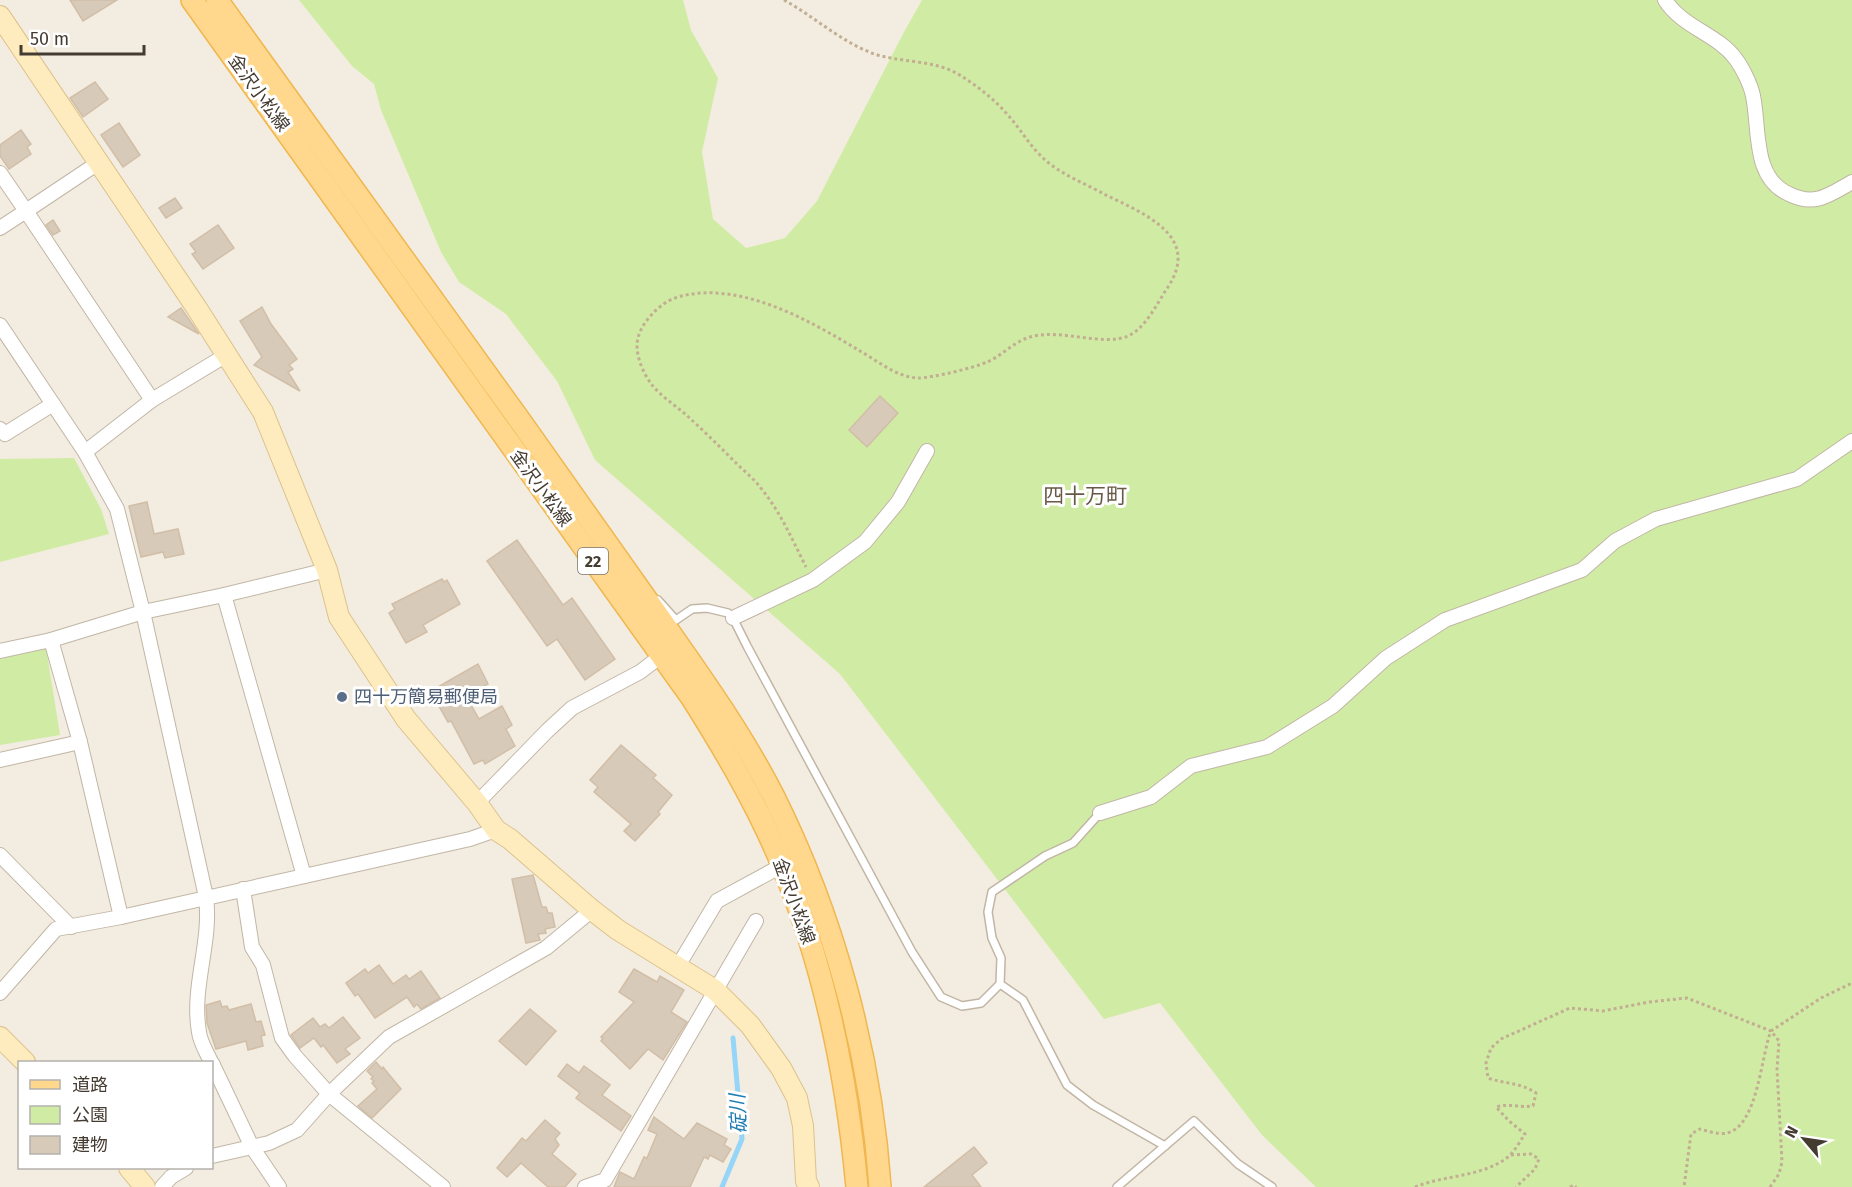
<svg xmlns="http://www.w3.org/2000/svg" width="1852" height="1187" viewBox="0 0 1852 1187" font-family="'Fira Sans','Noto Sans JP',sans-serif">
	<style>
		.green { fill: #d0eca4 }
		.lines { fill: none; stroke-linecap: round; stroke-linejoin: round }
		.stream { stroke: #94d5f8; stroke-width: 5 }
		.building { fill: #d8cab8; stroke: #d1bea7; stroke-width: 1.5 }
		.lane-casing { stroke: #c1b6a5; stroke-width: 10 }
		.street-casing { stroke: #c1b6a5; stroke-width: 16 }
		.secondary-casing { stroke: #dbc28c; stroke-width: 22 }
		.primary-casing { stroke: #f0b751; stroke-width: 24 }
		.path { stroke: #c2ae92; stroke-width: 3; stroke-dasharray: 3 3; stroke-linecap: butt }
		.lane { stroke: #fff; stroke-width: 7 }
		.street { stroke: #fff; stroke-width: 14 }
		.secondary { stroke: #ffecbe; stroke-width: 20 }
		.primary { stroke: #ffd88d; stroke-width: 21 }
		.service-dot { fill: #5c6f8a; stroke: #fff; stroke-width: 2 }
		.labels { text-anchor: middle; stroke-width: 6; stroke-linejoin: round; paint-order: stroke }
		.shield { fill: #fff; stroke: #7c766f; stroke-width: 1.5 }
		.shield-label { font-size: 16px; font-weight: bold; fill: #443b31 }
		.street-label { font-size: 18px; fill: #443b31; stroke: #fff }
		.service-label { font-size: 18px; fill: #4e5e75; stroke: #fff; text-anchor: start }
		.water-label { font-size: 20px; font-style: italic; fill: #1f7cb2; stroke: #fff }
		.quarter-label { font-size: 21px; fill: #685947; stroke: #fff }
	</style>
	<rect width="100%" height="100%" fill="#f3ece0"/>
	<g class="green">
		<polygon points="299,0 683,0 691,30 718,78 702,152 713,219 746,248 785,238 817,201 904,32 922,0 1852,0 1852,1187 1316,1187 1262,1135 1160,1003 1104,1019 840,674 595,460 557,381 506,314 459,282 441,252 381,110 374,84 352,66"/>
		<polygon points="74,458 101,509 109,534 0,562 0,459"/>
		<polygon points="46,648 60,735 0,745 0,659"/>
	</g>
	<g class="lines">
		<polyline class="stream" points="722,1187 742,1139 733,1038"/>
	</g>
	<g class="building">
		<polygon points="70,0 117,0 83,21"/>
		<polygon points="95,82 108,99 83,117 70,98"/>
		<polygon points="119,123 140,155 123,167 101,135"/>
		<polygon points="21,130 31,144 27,147 31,154 9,169 0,156 0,145"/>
		<polygon points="175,198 182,208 166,218 159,208"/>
		<polygon points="53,220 60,231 53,235 46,225"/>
		<polygon points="218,225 234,248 203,269 192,254 196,252 190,244"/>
		<polygon points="262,307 271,324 297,359 289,365 293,369 288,372 300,391 254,365 262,357 240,321"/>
		<polygon points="181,308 199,334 168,317"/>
		<polygon points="880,396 898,413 867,447 849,430"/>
		<polygon points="147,502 154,534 178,529 184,554 165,558 163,552 141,557 129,506"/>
		<polygon points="517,540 563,605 572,598 615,659 585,680 557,639 547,646 487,561"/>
		<polygon points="442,579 444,582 447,580 460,604 423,625 427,632 406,643 389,613 395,609 392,604"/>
		<polygon points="478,664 488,684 466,696 479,719 502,706 512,725 506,729 515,746 485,764 483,760 474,764 451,721 448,722 432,694 438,691 436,688"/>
		<polygon points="621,745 656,775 653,778 672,795 658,812 660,814 635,841 624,831 631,824 594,792 598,787 590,780"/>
		<polygon points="533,875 542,907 546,907 548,913 552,913 555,927 545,929 546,933 538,934 540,940 526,943 512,879"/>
		<polygon points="379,965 393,984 406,975 409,979 421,971 440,998 421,1009 417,1004 414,1007 407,997 375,1018 358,994 355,996 346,983 365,969 368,973"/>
		<polygon points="634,969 657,982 660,976 684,990 671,1012 687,1022 663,1060 648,1049 630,1069 601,1041 603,1038 601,1037 634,1002 619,992"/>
		<polygon points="220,1001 222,1007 227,1006 229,1010 251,1004 256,1022 261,1021 265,1035 261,1036 263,1046 248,1050 246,1041 216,1049 207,1023 206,1005"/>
		<polygon points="530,1009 556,1031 526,1065 499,1041"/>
		<polygon points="343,1017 360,1038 345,1049 350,1054 337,1063 323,1045 321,1047 314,1038 300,1048 291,1035 313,1018 320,1027 325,1024 329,1028"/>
		<polygon points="376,1062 382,1069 383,1067 401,1089 372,1118 358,1106 377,1089 372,1083 374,1081 371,1079 373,1077 367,1071"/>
		<polygon points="567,1064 579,1073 584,1066 610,1085 602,1095 631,1116 621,1131 576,1098 580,1093 558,1076"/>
		<polygon points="654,1117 684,1139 697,1123 727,1139 724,1145 731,1149 723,1162 710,1155 708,1159 704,1157 690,1187 614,1187 620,1172 634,1179 644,1157 647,1158 657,1134 648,1130"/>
		<polygon points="545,1120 560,1133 555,1139 559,1145 552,1154 576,1174 565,1187 548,1187 521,1163 507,1177 497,1168 522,1138 526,1141"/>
		<polygon points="974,1147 987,1163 972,1175 981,1187 924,1187"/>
	</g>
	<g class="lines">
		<defs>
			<g id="lane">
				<polyline points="658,600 676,620 692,609 707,608 728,613 733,618 747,646 912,952 941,997 962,1006 981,1003 1000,984 1001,958 992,938 988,912 992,892 1045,856 1073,843 1100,813"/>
				<polyline points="1000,984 1023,1000 1067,1085 1093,1105 1165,1146"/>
				<polyline points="1117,1187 1194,1121 1238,1164 1272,1187"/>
			</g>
			<g id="street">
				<path d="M1665,0C1682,27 1717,34 1735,58C1742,67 1751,85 1753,96C1760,129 1752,178 1789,194C1815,207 1829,195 1852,182"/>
				<polyline points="0,173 26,211 98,163"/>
				<polyline points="0,228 26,211 152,400"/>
				<path d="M0,325L85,452L117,509L143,612L206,897C212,942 191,987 199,1032C200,1042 207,1053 211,1062"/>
				<polyline points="0,429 5,434 53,404"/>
				<polyline points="85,452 152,400 228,354"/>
				<polyline points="224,595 304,876"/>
				<polyline points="733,618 813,580 865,542 898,502 927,451"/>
				<polyline points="51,640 80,742 121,917"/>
				<polyline points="0,651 51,640 143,612 224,595 327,570"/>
				<polyline points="0,760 80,742"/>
				<polyline points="477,803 547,731 572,708 640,672 661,656"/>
				<polyline points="1100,813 1151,797 1191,766 1267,747 1333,706 1386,658 1445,620 1582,570 1615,541 1656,519 1797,479 1852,441"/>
				<polyline points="0,855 71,927"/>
				<polyline points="243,889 252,947 263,965 282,1038 295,1056 329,1094 443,1187"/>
				<polyline points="678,966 717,901 783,865"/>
				<polyline points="0,993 56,929 121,917 470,839 496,830"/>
				<polyline points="212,1063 252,1147 279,1187"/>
				<polyline points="212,1156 269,1143 297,1130 329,1094 389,1037 546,948 592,910"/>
				<polyline points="162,1187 171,1177 186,1168"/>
				<polyline points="585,1187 605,1180 756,921"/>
			</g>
			<g id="secondary">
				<polyline points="0,16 196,307 263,412 327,570 339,617 406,719 477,803 496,830 510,839 592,910 618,930 715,990 750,1025 781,1068 797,1098 803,1126 806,1181 809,1187"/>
				<polyline points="0,1037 25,1062"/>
				<polyline points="129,1168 145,1187"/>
			</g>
			<g id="primary">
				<path d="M192,0L692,698C726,752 759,808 783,867C825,968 847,1079 857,1187"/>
				<path d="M217,0C319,140 420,281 521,422C568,488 615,554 661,620C701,677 741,733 773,795C833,915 871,1053 880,1187"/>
			</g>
		</defs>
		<use href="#lane" class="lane-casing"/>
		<use href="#street" class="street-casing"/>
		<use href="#secondary" class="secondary-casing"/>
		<use href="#primary" class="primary-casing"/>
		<g class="path">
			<path d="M784,0C813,16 838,39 869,52C895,63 933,59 958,74C976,85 993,98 1007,114C1020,128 1029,145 1043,158C1060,174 1084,183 1104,194C1142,213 1202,235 1168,287C1157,303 1146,328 1128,336C1103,347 1060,328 1030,337C1013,342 1002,356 987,362C974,368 931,378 918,378C896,377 878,361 860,351C809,320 736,278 675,298C660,303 641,323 638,338C634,353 643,373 652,385C660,395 673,404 684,413C701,428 718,445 735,462C743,470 753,478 760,487C780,511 792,539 806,567"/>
			<polyline points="1511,1155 1531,1154 1539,1159 1535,1169 1516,1187"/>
			<path d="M1415,1187C1444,1175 1483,1177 1508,1157C1515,1151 1520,1141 1525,1134L1509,1121L1496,1107C1509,1103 1519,1108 1533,1106L1536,1093C1520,1082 1504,1084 1488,1078L1486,1063L1491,1048L1501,1039L1570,1008L1603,1011L1649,1002L1687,998L1771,1031C1761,1055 1758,1126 1727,1133C1719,1135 1707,1131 1700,1129L1691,1134L1684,1187"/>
			<polyline points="1570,1187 1574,1185 1576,1187"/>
			<polyline points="1770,1187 1779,1174 1782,1162 1777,1069 1779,1041 1771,1031 1821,998 1852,983"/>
		</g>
		<use href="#lane" class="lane"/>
		<use href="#street" class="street"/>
		<use href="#secondary" class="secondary"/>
		<use href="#primary" class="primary"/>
	</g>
	<circle class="service-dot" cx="342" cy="697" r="6"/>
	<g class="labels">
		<rect class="shield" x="578" y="548" width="30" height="26" rx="4.5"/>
		<g class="shield-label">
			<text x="593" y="567">22</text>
		</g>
		<g class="street-label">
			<text transform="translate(259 93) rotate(54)" y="6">金沢小松線</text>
			<text transform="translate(541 488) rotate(54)" y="6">金沢小松線</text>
			<text transform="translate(794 901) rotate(70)" y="6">金沢小松線</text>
		</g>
		<g class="service-label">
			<text x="354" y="703">四十万簡易郵便局</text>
		</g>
		<g class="water-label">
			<text transform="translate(738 1114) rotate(-93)" y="7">碇川</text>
		</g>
		<g class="quarter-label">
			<text x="1085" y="503">四十万町</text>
		</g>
	</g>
	<rect x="18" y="1061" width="195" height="108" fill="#ffffff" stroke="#b4b1ad" stroke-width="1.5"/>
	<rect x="30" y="1080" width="30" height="9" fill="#ffd88d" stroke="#b4b1ad" stroke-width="1.5"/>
	<text x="72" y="1091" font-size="18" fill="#443b31">道路</text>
	<rect x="30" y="1106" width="30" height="18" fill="#d0eca4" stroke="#b4b1ad" stroke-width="1.5"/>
	<text x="72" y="1121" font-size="18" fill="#443b31">公園</text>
	<rect x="30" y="1136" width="30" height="18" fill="#d8cab8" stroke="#b4b1ad" stroke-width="1.5"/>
	<text x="72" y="1151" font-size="18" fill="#443b31">建物</text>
	<g transform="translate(1804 1139) rotate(299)" stroke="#ffffff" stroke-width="4.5" paint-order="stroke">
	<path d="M0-4.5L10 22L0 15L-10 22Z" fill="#443b31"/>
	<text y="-9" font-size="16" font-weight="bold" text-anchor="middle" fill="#443b31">N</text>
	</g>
	<path d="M21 45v9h123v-9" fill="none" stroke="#443b31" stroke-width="3"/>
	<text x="30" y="45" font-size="18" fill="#443b31" stroke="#ffffff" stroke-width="4.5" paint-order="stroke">50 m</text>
</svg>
